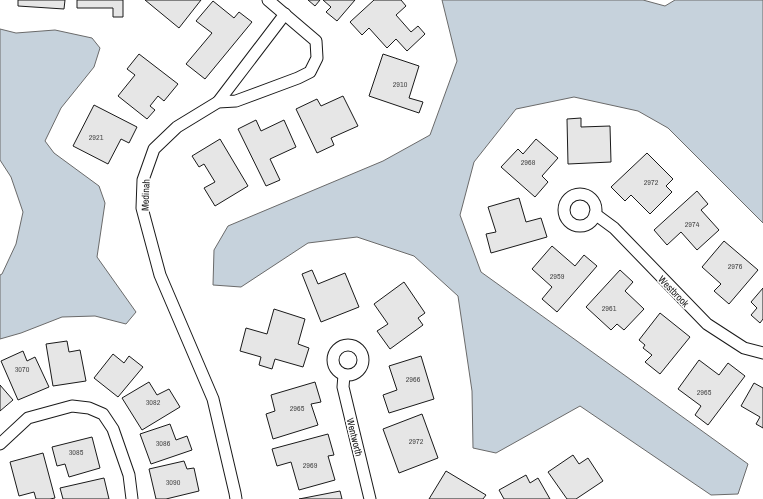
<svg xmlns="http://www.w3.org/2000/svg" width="763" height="499" viewBox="0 0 763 499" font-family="'Archivo Narrow',sans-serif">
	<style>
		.water { fill: #c6d2dc; stroke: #6a6a6a }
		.building { fill: #e6e6e6; stroke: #1a1a1a }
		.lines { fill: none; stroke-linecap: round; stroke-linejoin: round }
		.minor-casing { stroke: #1a1a1a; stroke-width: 13 }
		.minor { stroke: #fff; stroke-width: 11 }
		.labels { text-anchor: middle; stroke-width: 3; stroke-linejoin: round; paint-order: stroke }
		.number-label { font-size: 8px; fill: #4d4d4d }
		.street-label { font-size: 10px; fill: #1a1a1a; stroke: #fff }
	</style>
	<rect width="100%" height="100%" fill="#fff"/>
	<g class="water">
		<polygon points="442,0 643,0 665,6 675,0 763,0 763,223 668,128 638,111 574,97 516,109 474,162 460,215 481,272 748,464 738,494 711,495 580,406 496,453 473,448 472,391 458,296 414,256 357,237 308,243 241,287 213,285 214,250 228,226 383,161 430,135 457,61"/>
		<polygon points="0,29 16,33 55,30 92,38 100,48 94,67 61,108 45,141 54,153 99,186 105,203 97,257 136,312 126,324 95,316 62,317 21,333 0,339 0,275 2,274 16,244 23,212 11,177 0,160"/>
	</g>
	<g class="building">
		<polygon points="18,0 65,0 64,9 18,6"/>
		<polygon points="77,0 123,0 123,17 113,17 113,8 77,8"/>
		<polygon points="145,0 201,0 179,28"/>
		<polygon points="308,0 320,0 315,6"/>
		<polygon points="323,0 355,0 337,21 326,12 331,7"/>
		<polygon points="374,0 401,0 406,6 396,15 411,32 418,26 425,34 407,51 396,39 387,48 369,28 362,35 350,22"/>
		<polygon points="213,1 234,18 239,12 252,22 205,79 186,64 212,33 196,21"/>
		<polygon points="139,54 178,84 164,101 158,96 150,106 155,110 147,119 118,96 135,75 127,69"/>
		<polygon points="383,54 419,66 409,98 423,102 419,113 369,96"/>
		<polygon points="343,96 358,126 331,138 334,145 317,153 296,109 317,99 321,106"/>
		<polygon points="94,105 137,127 129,143 121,139 108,164 73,146"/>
		<polygon points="581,118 581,127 610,126 611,162 568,164 567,119"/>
		<polygon points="256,120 261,131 284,120 296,147 270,159 280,180 266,186 238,129"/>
		<polygon points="220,139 248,186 215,206 204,188 215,182 204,164 199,167 192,156"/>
		<polygon points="536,139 558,158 542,176 548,182 535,197 501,167 518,149 523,154"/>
		<polygon points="647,153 673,179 666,186 672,192 650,214 631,195 625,201 611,187"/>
		<polygon points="697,191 708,204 701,210 719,230 697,250 681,232 667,245 654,230"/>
		<polygon points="519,198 526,222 541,218 547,237 491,253 486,234 496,232 488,207"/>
		<polygon points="724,241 758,270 729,304 714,291 721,284 702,267"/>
		<polygon points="552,246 575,266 584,255 597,266 557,312 542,299 552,287 532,269"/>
		<polygon points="312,270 318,284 345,273 359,307 321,322 302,274"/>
		<polygon points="620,270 633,282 625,291 644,309 624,330 617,324 611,330 586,307"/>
		<polygon points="404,282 425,313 418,318 423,325 390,349 377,331 388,324 374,304"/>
		<polygon points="763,288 763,319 760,323 751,315 757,308 751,302"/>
		<polygon points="274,309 305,319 298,344 309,348 303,367 275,359 272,369 259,365 261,357 240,351 246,328 267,334"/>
		<polygon points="660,313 690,337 660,374 645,362 652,355 643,348 645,345 639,340"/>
		<polygon points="67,341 69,352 80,350 86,381 53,386 46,344"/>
		<polygon points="23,351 27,361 35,357 49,387 18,400 1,361"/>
		<polygon points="113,354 124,363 129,356 143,367 118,397 94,378"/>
		<polygon points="421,356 434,399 389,413 383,395 397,390 389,366"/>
		<polygon points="699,360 719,375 728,363 745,376 708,425 695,415 701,406 678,389"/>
		<polygon points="149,382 157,395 169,389 180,407 142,430 122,398"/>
		<polygon points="315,382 321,402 311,404 318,425 273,439 266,414 275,411 271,395"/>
		<polygon points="754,383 763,388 763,428 756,424 760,417 741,406"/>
		<polygon points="0,385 13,400 0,411"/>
		<polygon points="422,414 438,458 399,473 383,429"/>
		<polygon points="170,424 176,440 187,436 192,450 151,464 140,434"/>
		<polygon points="328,434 334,455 328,456 335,480 299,490 291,462 277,466 272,449"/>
		<polygon points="92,437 100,468 69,477 65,464 57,466 52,447"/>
		<polygon points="43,453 55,498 50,499 36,499 34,492 19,496 10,462"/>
		<polygon points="573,455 579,464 588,458 603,481 576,499 567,499 548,472"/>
		<polygon points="184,461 187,469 194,468 199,491 166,499 156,499 149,469"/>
		<polygon points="446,471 486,495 483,499 429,499"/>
		<polygon points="526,475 530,483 538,478 550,499 504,499 499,490"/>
		<polygon points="104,478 109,499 63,499 60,488"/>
		<polygon points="340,491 342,499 299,499"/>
	</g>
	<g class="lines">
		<defs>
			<g id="minor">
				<polyline points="218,102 285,14"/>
				<circle cx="580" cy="210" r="16"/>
				<polyline points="595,214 614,228 707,324 744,348 763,353"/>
				<circle cx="348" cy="360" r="15"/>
				<polyline points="344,375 343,387 370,499"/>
				<polyline points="0,444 28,418 72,406 89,408 103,414 113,429 129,475 132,499"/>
				<polyline points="236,499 235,493 213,399 160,275 142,208 143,180 154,149 177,127 218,102 236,101 298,78 310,72 317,58 316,41 268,0"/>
			</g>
		</defs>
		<use href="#minor" class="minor-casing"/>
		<use href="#minor" class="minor"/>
	</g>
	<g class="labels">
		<g class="number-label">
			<text x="400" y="87">2910</text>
			<text x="96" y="140">2921</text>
			<text x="528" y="165">2968</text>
			<text x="651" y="185">2972</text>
			<text x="692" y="227">2974</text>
			<text x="735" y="269">2976</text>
			<text x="557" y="279">2959</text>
			<text x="609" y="311">2961</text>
			<text x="22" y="372">3070</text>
			<text x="413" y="382">2966</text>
			<text x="704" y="395">2965</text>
			<text x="153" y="405">3082</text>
			<text x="297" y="411">2965</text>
			<text x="416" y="444">2972</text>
			<text x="163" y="446">3086</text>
			<text x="76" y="455">3085</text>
			<text x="310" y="468">2969</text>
			<text x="173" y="485">3090</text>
		</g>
		<g class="street-label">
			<text transform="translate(145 195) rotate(-88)" y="4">Medinah</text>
			<text transform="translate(674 291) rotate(46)" y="4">Westbrook</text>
			<text transform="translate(355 437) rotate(76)" y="4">Wentworth</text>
		</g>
	</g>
</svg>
